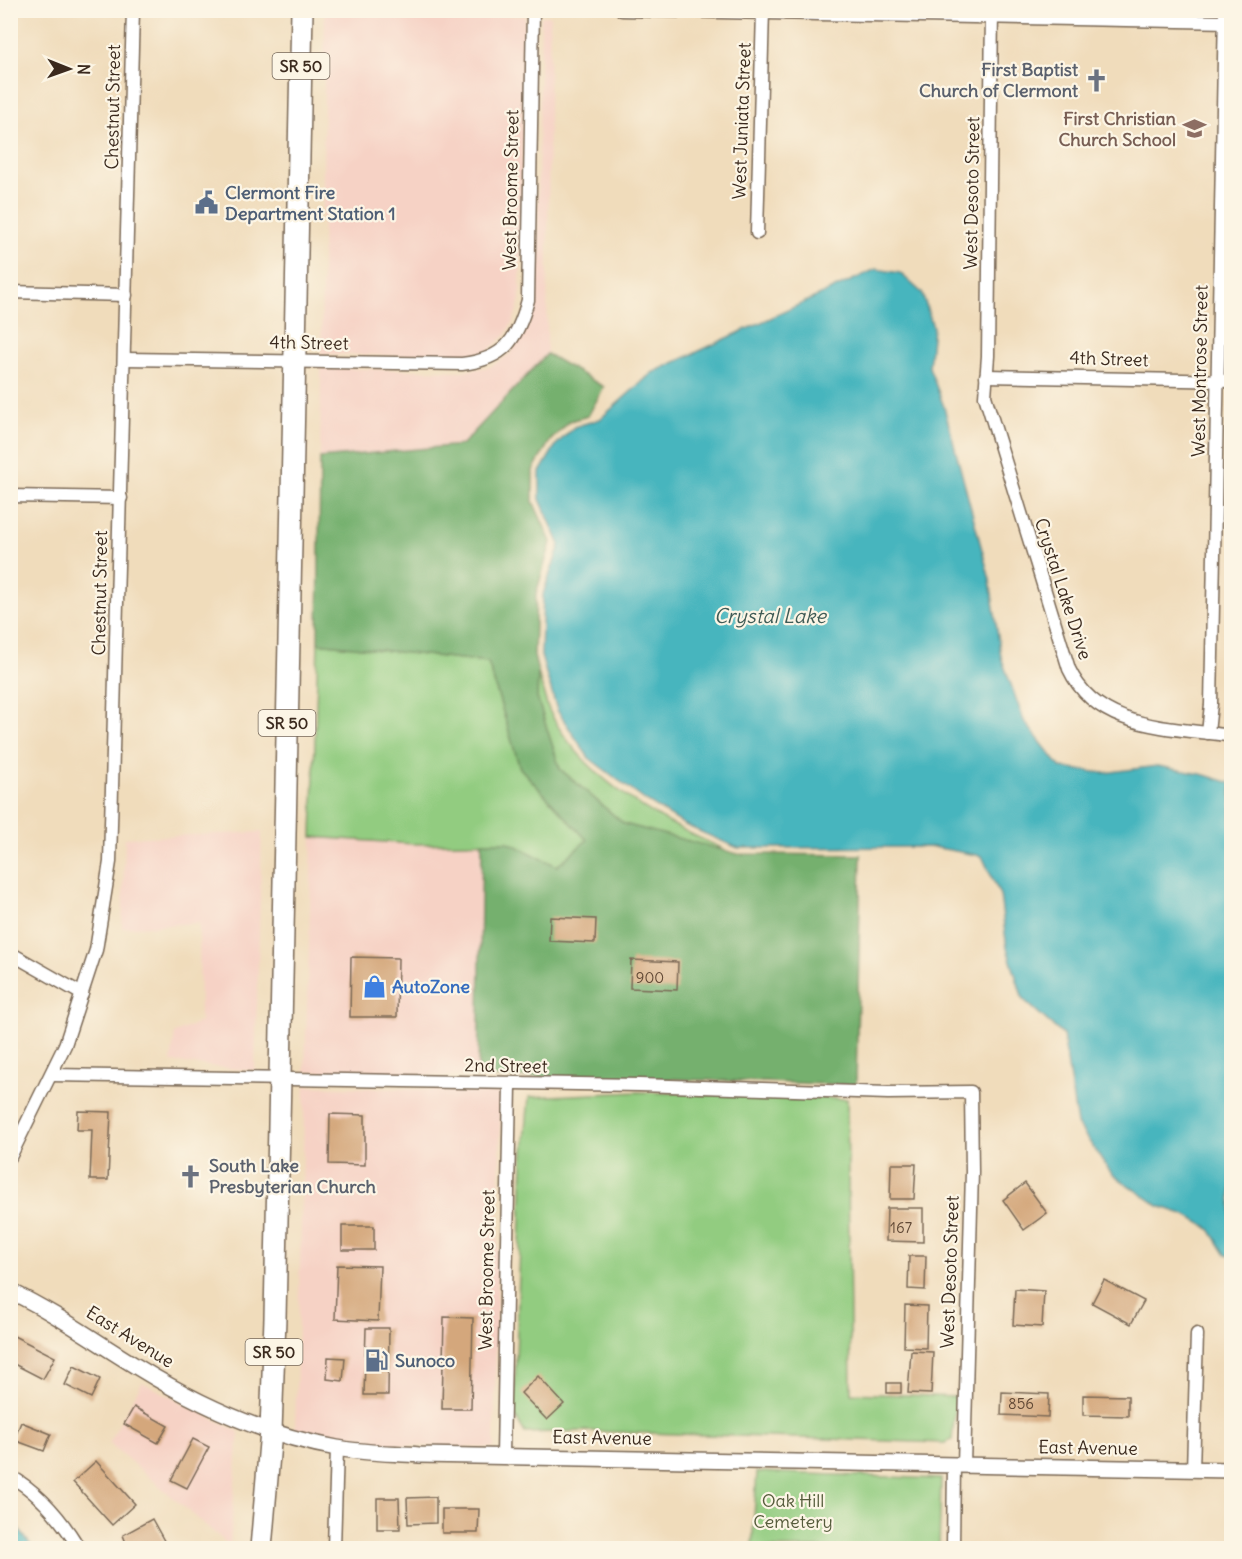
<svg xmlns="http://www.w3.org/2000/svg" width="1242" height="1559" viewBox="0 0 1242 1559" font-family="Delius,sans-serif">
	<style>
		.built { fill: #f6d2c5 }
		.green { fill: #92cc80; stroke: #667b4f; stroke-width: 1.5 }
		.forest { fill: #75b06e; stroke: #586d46; stroke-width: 1.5 }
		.water { fill: #46b5be; stroke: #40706e; stroke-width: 1.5 }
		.building { fill: #d4a77c }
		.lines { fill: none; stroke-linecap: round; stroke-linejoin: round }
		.minor-casing { stroke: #7a6855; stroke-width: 15 }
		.tertiary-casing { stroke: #7a6855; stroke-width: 18 }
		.trunk-casing { stroke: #7a6855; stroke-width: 24 }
		.minor { stroke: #fff; stroke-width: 12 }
		.tertiary { stroke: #fff; stroke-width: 15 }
		.trunk { stroke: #fff; stroke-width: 21 }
		.labels { text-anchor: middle; stroke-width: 4.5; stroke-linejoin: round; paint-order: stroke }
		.number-label { font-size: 15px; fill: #614936 }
		.shield { fill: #fcf5e5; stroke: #75675a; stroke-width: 1.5 }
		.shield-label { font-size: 16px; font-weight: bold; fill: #3b2a1e }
		.worship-label { font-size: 18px; font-weight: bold; fill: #5b616d; stroke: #fcf5e5; text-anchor: end }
		.street-label { font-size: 18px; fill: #3b2a1e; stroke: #fcf5e5 }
		.education-label { font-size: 18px; font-weight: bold; fill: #785e54; stroke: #fcf5e5; text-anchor: end }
		.service-label { font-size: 18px; font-weight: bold; fill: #4e5e75; stroke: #fcf5e5; text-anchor: start }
		.shop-label { font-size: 18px; font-weight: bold; fill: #366cbe; stroke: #fcf5e5; text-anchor: start }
		.park-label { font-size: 18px; fill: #555b3b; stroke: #fcf5e5 }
		.water-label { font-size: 20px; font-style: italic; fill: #3f5b56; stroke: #fcf5e5 }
	</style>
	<rect width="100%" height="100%" fill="#fcf5e5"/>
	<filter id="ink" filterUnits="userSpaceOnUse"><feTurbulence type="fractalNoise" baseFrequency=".0167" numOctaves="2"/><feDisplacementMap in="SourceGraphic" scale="12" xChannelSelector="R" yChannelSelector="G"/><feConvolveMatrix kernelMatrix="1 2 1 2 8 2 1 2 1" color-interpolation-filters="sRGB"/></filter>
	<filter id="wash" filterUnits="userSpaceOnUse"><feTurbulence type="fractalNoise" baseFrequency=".008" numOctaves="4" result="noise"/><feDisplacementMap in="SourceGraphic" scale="24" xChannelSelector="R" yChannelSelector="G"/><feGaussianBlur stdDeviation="1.35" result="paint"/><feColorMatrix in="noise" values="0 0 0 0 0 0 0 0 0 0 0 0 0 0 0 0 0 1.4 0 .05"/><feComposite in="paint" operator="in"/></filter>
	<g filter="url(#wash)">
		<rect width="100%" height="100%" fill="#f0dcbb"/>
		<g class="built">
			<polygon points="325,11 525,16 520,300 514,320 505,336 488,351 461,357 321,354"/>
			<polygon points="541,16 550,16 547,354 463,445 320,458 321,368 461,371 490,367 510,354 529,325 536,301"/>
			<polygon points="262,832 255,1071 171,1062 175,1033 200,1022 199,923 122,928 125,838"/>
			<polygon points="312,837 413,844 482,842 478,1077 305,1072"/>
			<polygon points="305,1086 501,1092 494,1448 357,1444 295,1430"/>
			<polygon points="142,1382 239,1432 230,1546 109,1443"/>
		</g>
		<g class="green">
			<polygon points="318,643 488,662 520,768 588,840 557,866 508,842 413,844 312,837"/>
			<path d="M538,672C542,685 544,700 550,712C583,778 656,820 722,848H713L624,824L560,769L537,698Z"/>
			<polygon points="639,1092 847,1099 851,1393 956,1397 952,1440 945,1443 586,1431 525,1433 514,1414 523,1162 529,1097"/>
			<polygon points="757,1472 941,1479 939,1548 752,1548"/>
		</g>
		<polygon class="forest" points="547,354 604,387 588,416 570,421 550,441 533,470 533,501 551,542 536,594 534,656 538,672 537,698 560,769 624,824 738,854 861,855 856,1085 639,1078 478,1077 482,842 508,842 557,866 587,840 520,768 488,662 318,643 320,458 462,445"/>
		<g class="water">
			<polygon points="876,269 900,273 922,293 933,327 929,367 944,407 990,580 1001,657 1024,721 1061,768 1104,773 1157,766 1201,774 1231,783 1231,1256 1226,1255 1210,1229 1186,1215 1159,1206 1112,1174 1077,1124 1063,1035 1023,999 1007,948 1000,895 982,856 933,847 738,848 685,825 646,801 589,758 557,710 541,656 543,594 560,545 540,499 540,472 556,445 574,427 600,419 652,373"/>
			<polygon points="11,1519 33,1548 11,1548"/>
		</g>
		<g id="blocks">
			<g class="building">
				<polygon points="550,917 596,919 595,943 549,941"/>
				<polygon points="351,957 398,958 397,1017 350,1017"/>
				<polygon points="631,960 678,962 677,990 630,988"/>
				<polygon points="78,1111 111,1112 108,1180 90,1180 92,1130 77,1130"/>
				<polygon points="330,1114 365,1115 365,1165 329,1164"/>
				<polygon points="891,1164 916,1164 914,1199 890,1199"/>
				<polygon points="1025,1183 1047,1213 1024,1230 1003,1200"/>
				<polygon points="887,1208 923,1208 923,1242 886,1241"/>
				<rect x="342" y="1226" width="32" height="24"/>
				<polygon points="909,1256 926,1256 925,1290 908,1289"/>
				<polygon points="337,1265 380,1266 378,1321 335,1319"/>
				<polygon points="1104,1280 1144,1301 1131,1324 1092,1303"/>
				<polygon points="1015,1289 1044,1291 1042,1327 1013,1325"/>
				<polygon points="905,1305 927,1306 926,1348 904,1347"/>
				<polygon points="444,1317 473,1318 471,1409 442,1409"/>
				<polygon points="366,1328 389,1328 388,1395 364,1395"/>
				<polygon points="10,1334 55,1357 43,1379 10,1362"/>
				<polygon points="911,1351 933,1352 931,1394 908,1393"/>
				<polygon points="328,1357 345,1358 343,1381 327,1379"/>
				<polygon points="74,1366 100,1379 91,1398 65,1385"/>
				<polygon points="538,1376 564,1404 547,1420 521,1393"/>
				<rect x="887" y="1383" width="14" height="10"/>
				<polygon points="1002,1392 1049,1394 1048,1417 1001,1415"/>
				<polygon points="1083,1395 1128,1396 1128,1416 1083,1415"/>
				<polygon points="1228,1401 1232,1401 1232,1425 1229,1425"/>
				<polygon points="134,1407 168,1426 158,1443 124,1424"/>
				<polygon points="21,1422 51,1434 44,1451 14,1440"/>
				<polygon points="193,1439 209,1447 187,1488 171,1480"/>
				<polygon points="96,1461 135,1504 112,1525 73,1482"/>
				<polygon points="436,1497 436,1523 408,1524 407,1498"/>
				<polygon points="377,1498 399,1498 400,1529 377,1529"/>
				<polygon points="442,1509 479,1509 478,1533 442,1533"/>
				<polygon points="152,1519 168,1548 128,1548 123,1535"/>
			</g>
		</g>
	</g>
	<g filter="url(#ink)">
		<use href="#blocks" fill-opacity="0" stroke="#7a6855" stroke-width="1.5"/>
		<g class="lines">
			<defs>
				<g id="minor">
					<polyline points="622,10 1230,22"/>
					<path d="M992,10L988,356L985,396L1069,669C1098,731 1172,727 1232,736"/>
					<polyline points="757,233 763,10"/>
					<polyline points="10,292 126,295"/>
					<path d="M125,359L462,364C505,359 517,340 528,300L533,10"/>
					<polyline points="986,376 1232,381"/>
					<polyline points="10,496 121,498"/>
					<polyline points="1208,733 1211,704 1225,10"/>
					<polyline points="10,953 82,994"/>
					<polyline points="52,1075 639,1085 888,1093 971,1092 972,1172 964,1465"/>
					<polyline points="10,1157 65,1045 96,950 110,862 133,10"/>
					<polyline points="503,1455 510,1085"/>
					<polyline points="1193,1470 1197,1334"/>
					<path d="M10,1476C40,1493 62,1520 79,1548"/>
					<polyline points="334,1548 337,1448"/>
					<polyline points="953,1548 954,1464"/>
				</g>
				<path id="tertiary" d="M10,1291C56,1313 96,1342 139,1368C199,1405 268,1436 337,1448C364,1453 392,1453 419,1455L1232,1470"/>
				<polyline id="trunk" points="261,1548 271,1431 275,1318 302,10"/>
			</defs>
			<use href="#minor" class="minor-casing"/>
			<use href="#tertiary" class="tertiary-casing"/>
			<use href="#trunk" class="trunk-casing"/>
			<use href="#minor" class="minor"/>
			<use href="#tertiary" class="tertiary"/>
			<use href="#trunk" class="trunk"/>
		</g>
	</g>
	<defs>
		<symbol id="church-bare" viewBox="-9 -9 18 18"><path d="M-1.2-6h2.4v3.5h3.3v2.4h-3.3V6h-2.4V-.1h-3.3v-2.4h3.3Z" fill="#6b7280" stroke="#fcf5e5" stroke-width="2.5" paint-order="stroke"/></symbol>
		<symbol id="school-bare" viewBox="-9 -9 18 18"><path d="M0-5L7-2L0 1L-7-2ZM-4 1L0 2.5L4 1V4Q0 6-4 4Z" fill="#8d6e63" stroke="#fcf5e5" stroke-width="2.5" paint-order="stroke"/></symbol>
		<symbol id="civic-bare" viewBox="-9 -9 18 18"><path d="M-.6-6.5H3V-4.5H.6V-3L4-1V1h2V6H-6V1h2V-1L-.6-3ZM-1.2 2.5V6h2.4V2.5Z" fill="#5c6f8a" stroke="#fcf5e5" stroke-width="2.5" paint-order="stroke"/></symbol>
		<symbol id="shop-bare" viewBox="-9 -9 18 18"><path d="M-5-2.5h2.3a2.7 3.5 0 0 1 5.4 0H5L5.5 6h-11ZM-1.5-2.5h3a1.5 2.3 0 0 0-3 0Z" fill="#3f7fe0" stroke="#fcf5e5" stroke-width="2.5" paint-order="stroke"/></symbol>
		<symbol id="fuel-bare" viewBox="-9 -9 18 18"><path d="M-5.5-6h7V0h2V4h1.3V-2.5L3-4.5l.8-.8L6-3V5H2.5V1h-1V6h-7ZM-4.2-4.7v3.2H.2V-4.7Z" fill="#5c6f8a" stroke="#fcf5e5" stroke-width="2.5" paint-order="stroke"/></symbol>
	</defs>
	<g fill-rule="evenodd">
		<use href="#church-bare" x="1080" y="64" width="33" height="33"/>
		<use href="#school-bare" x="1178" y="112" width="33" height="33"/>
		<use href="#civic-bare" x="190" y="186" width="33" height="33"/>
		<use href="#shop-bare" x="358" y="970" width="33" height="33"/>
		<use href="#church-bare" x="174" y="1160" width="33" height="33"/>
		<use href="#fuel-bare" x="360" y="1344" width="33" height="33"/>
	</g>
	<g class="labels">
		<g class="number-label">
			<text x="650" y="983">900</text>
			<text x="901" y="1233">167</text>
			<text x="1021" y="1409">856</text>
		</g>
		<g class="shield">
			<rect x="272.5" y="53" width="57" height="26" rx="4.5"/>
			<rect x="258.5" y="710" width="57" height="26" rx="4.5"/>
			<rect x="245.5" y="1339" width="57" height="26" rx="4.5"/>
		</g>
		<g class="shield-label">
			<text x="301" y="72">SR 50</text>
			<text x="287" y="729">SR 50</text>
			<text x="274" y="1358">SR 50</text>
		</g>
		<g class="worship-label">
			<text x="1078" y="76">First Baptist<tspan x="1078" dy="21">Church of Clermont</tspan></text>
			<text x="209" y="1172" text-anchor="start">South Lake<tspan x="209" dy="21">Presbyterian Church</tspan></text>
		</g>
		<g class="street-label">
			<text transform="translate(113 107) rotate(-89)" y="6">Chestnut Street</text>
			<text transform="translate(742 121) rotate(-88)" y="6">West Juniata Street</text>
			<text transform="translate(511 190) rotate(-89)" y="6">West Broome Street</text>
			<text transform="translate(972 193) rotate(-89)" y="6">West Desoto Street</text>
			<text transform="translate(309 343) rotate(1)" y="6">4th Street</text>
			<text transform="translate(1109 359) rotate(2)" y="6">4th Street</text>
			<text transform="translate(1200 371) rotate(-89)" y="6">West Montrose Street</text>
			<text transform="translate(1063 589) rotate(72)" y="6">Crystal Lake Drive</text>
			<text transform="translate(100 593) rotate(-89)" y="6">Chestnut Street</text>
			<text transform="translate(506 1066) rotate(1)" y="6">2nd Street</text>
			<text transform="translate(487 1270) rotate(-89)" y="6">West Broome Street</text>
			<text transform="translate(950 1272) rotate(-88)" y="6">West Desoto Street</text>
			<text transform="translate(130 1337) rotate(32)" y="6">East Avenue</text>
			<text transform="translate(602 1438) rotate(1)" y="6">East Avenue</text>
			<text transform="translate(1088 1448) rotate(1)" y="6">East Avenue</text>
		</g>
		<g class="education-label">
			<text x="1176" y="125">First Christian<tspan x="1176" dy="21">Church School</tspan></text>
		</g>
		<g class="service-label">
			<text x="225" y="199">Clermont Fire<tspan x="225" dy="21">Department Station 1</tspan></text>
			<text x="395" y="1367">Sunoco</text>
		</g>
		<g class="shop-label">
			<text x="392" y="993">AutoZone</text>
		</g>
		<g class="park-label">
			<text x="793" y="1507">Oak Hill<tspan x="793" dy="21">Cemetery</tspan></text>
		</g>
		<g class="water-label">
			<text x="770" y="623">Crystal Lake</text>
		</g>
	</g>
	<rect width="1242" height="1559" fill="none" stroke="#fcf5e5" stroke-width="36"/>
	<g transform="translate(69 69) rotate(91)" stroke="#fcf5e5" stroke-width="4.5" paint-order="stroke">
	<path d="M0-4.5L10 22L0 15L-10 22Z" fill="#3b2a1e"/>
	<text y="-9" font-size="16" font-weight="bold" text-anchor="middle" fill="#3b2a1e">N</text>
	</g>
</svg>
